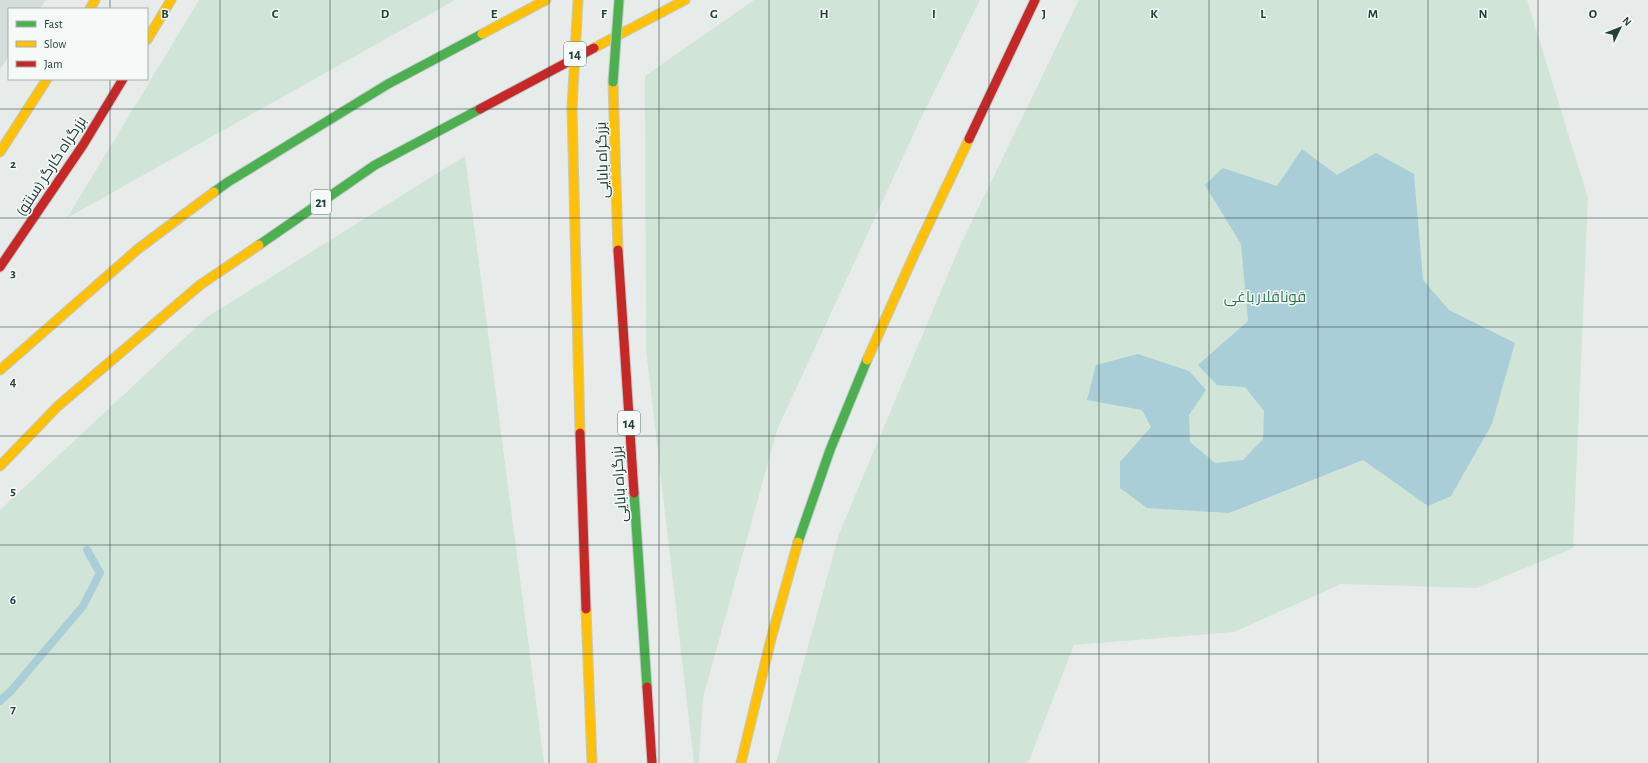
<svg xmlns="http://www.w3.org/2000/svg" width="1648" height="763" viewBox="0 0 1648 763" font-family="'Alegreya Sans',Cairo,sans-serif">
	<style>
		.built { fill: #d5ddda }
		.green { fill: #d0e4d8 }
		.water { fill: #a9ced8 }
		.lines { fill: none; stroke-linecap: round; stroke-linejoin: round }
		.stream { stroke: #a9ced8; stroke-width: 8 }
		.fast-casing { stroke: #c2c9c7; stroke-width: 11 }
		.slow-casing { stroke: #c2c9c7; stroke-width: 11 }
		.jam-casing { stroke: #c2c9c7; stroke-width: 11 }
		.fast { stroke: #4caf50; stroke-width: 9 }
		.slow { stroke: #ffc107; stroke-width: 9 }
		.jam { stroke: #c62828; stroke-width: 9 }
		.fast-bridge-casing { stroke: #c2cac9; stroke-width: 11; stroke-linecap: butt }
		.slow-bridge-casing { stroke: #c2cac9; stroke-width: 11; stroke-linecap: butt }
		.fast-bridge { stroke: #4caf50; stroke-width: 9 }
		.slow-bridge { stroke: #ffc107; stroke-width: 9 }
		.grid { fill: none; stroke: #24403b; stroke-width: 1; stroke-opacity: 0.55 }
		.labels { text-anchor: middle; stroke-width: 3; stroke-linejoin: round; paint-order: stroke }
		.shield { fill: #f5faf8; stroke: #637874; stroke-width: 1 }
		.shield-label { font-size: 14px; font-weight: bold; fill: #24403b }
		.street-label { font-size: 15px; fill: #24403b; stroke: #f5faf8 }
		.park-label { font-size: 15px; fill: #2e7651; stroke: #f5faf8 }
		.grid-label { font-size: 13px; text-anchor: middle; font-weight: bold; fill: #24403b; stroke: #f5faf8; stroke-width: 3; stroke-linejoin: round; paint-order: stroke }
	</style>
	<rect width="100%" height="100%" fill="#e7ecea"/>
	<polygon class="built" points="0,0 46,0 40,9 9,9 9,56 0,69"/>
	<g class="green">
		<polygon points="199,0 455,0 67,218"/>
		<polygon points="754,0 980,0 920,120 777,430 703,698 699,763 694,763 646,349 645,76"/>
		<polygon points="1079,0 1527,0 1588,198 1573,548 1477,588 1341,584 1234,632 1074,645 1028,763 776,763 839,534 959,248"/>
		<polygon points="465,156 544,763 0,763 0,510 207,317"/>
	</g>
	<polygon class="water" points="1302,149 1337,175 1376,153 1414,174 1423,280 1449,310 1515,343 1492,424 1451,496 1428,506 1363,460 1229,513 1147,508 1120,488 1120,462 1151,427 1142,410 1087,400 1096,365 1138,354 1189,371 1206,390 1189,415 1190,442 1215,463 1243,460 1263,439 1264,411 1245,387 1217,385 1198,365 1248,321 1241,244 1205,185 1223,168 1277,186"/>
	<g class="lines">
		<polyline class="stream" points="0,701 11,691 83,606 100,573 87,550"/>
		<defs>
			<g id="fast">
				<polyline points="214,192 228,182 388,84 482,34"/>
				<polyline points="259,245 375,165 480,109"/>
				<polyline points="634,493 647,687"/>
				<polyline points="798,542 830,450 867,360"/>
			</g>
			<g id="slow">
				<polyline points="90,9 95,0"/>
				<polyline points="482,34 546,0"/>
				<polyline points="147,40 171,0"/>
				<polyline points="594,48 685,0"/>
				<polyline points="613,82 618,250"/>
				<polyline points="572,108 580,433"/>
				<polyline points="0,152 47,79"/>
				<polyline points="867,360 914,255 969,139"/>
				<polyline points="0,370 138,249 214,192"/>
				<polyline points="0,466 58,406 200,285 259,245"/>
				<polyline points="586,609 592,763"/>
				<polyline points="741,763 771,639 798,542"/>
			</g>
			<g id="jam">
				<polyline points="480,109 594,48"/>
				<polyline points="969,139 1035,0"/>
				<polyline points="618,250 634,493"/>
				<polyline points="0,267 83,145 123,79"/>
				<polyline points="580,433 586,609"/>
				<polyline points="647,687 652,763"/>
			</g>
		</defs>
		<use href="#fast" class="fast-casing"/>
		<use href="#slow" class="slow-casing"/>
		<use href="#jam" class="jam-casing"/>
		<use href="#fast" class="fast"/>
		<use href="#slow" class="slow"/>
		<use href="#jam" class="jam"/>
		<defs>
			<polyline id="fast-bridge" points="613,82 619,0"/>
			<polyline id="slow-bridge" points="572,108 578,0"/>
		</defs>
		<use href="#fast-bridge" class="fast-bridge-casing"/>
		<use href="#slow-bridge" class="slow-bridge-casing"/>
		<use href="#fast-bridge" class="fast-bridge"/>
		<use href="#slow-bridge" class="slow-bridge"/>
	</g>
	<path class="grid" d="M110,0V9M220,0V763M330,0V763M439,0V763M549,0V763M659,0V763M769,0V763M879,0V763M989,0V763M1099,0V763M1209,0V763M1318,0V763M1428,0V763M1538,0V763M110,79V763M0,109H1648M0,218H1648M0,327H1648M0,436H1648M0,545H1648M0,654H1648"/>
	<g class="labels">
		<g class="shield">
			<rect x="564" y="42" width="22" height="24" rx="3"/>
			<rect x="311" y="190" width="20" height="24" rx="3"/>
			<rect x="618" y="411" width="22" height="24" rx="3"/>
		</g>
		<g class="shield-label">
			<text x="575" y="59">14</text>
			<text x="321" y="207">21</text>
			<text x="629" y="428">14</text>
		</g>
		<g class="street-label">
			<text transform="translate(602 160) rotate(-92)" y="5">بزرگراه بابایی</text>
			<text transform="translate(51 166) rotate(-57)" y="5">بزرگراه کارگر (سنتو)</text>
			<text transform="translate(619 484) rotate(-94)" y="5">بزرگراه بابایی</text>
		</g>
		<g class="park-label">
			<text x="1265" y="302">قوناقلار باغی</text>
		</g>
	</g>
	<g class="grid-label">
		<text x="165" y="18">B</text>
		<text x="275" y="18">C</text>
		<text x="385" y="18">D</text>
		<text x="494" y="18">E</text>
		<text x="604" y="18">F</text>
		<text x="714" y="18">G</text>
		<text x="824" y="18">H</text>
		<text x="934" y="18">I</text>
		<text x="1044" y="18">J</text>
		<text x="1154" y="18">K</text>
		<text x="1263" y="18">L</text>
		<text x="1373" y="18">M</text>
		<text x="1483" y="18">N</text>
		<text x="1593" y="18">O</text>
		<text x="13" y="168">2</text>
		<text x="13" y="277">3</text>
		<text x="13" y="386">4</text>
		<text x="13" y="495">5</text>
		<text x="13" y="604">6</text>
		<text x="13" y="713">7</text>
	</g>
	<rect x="8" y="8" width="140" height="72" fill="#f5faf8" stroke="#a1b0ac"/>
	<rect x="16" y="21" width="20" height="6" fill="#4caf50" stroke="#a1b0ac"/>
	<text x="44" y="28" font-size="12" fill="#24403b">Fast</text>
	<rect x="16" y="41" width="20" height="6" fill="#ffc107" stroke="#a1b0ac"/>
	<text x="44" y="48" font-size="12" fill="#24403b">Slow</text>
	<rect x="16" y="61" width="20" height="6" fill="#c62828" stroke="#a1b0ac"/>
	<text x="44" y="68" font-size="12" fill="#24403b">Jam</text>
	<g transform="translate(1620 28) rotate(47)" stroke="#f5faf8" stroke-width="3" paint-order="stroke">
	<path d="M0-3L7 15L0 10L-7 15Z" fill="#24403b"/>
	<text y="-6" font-size="11" font-weight="bold" text-anchor="middle" fill="#24403b">N</text>
	</g>
</svg>
